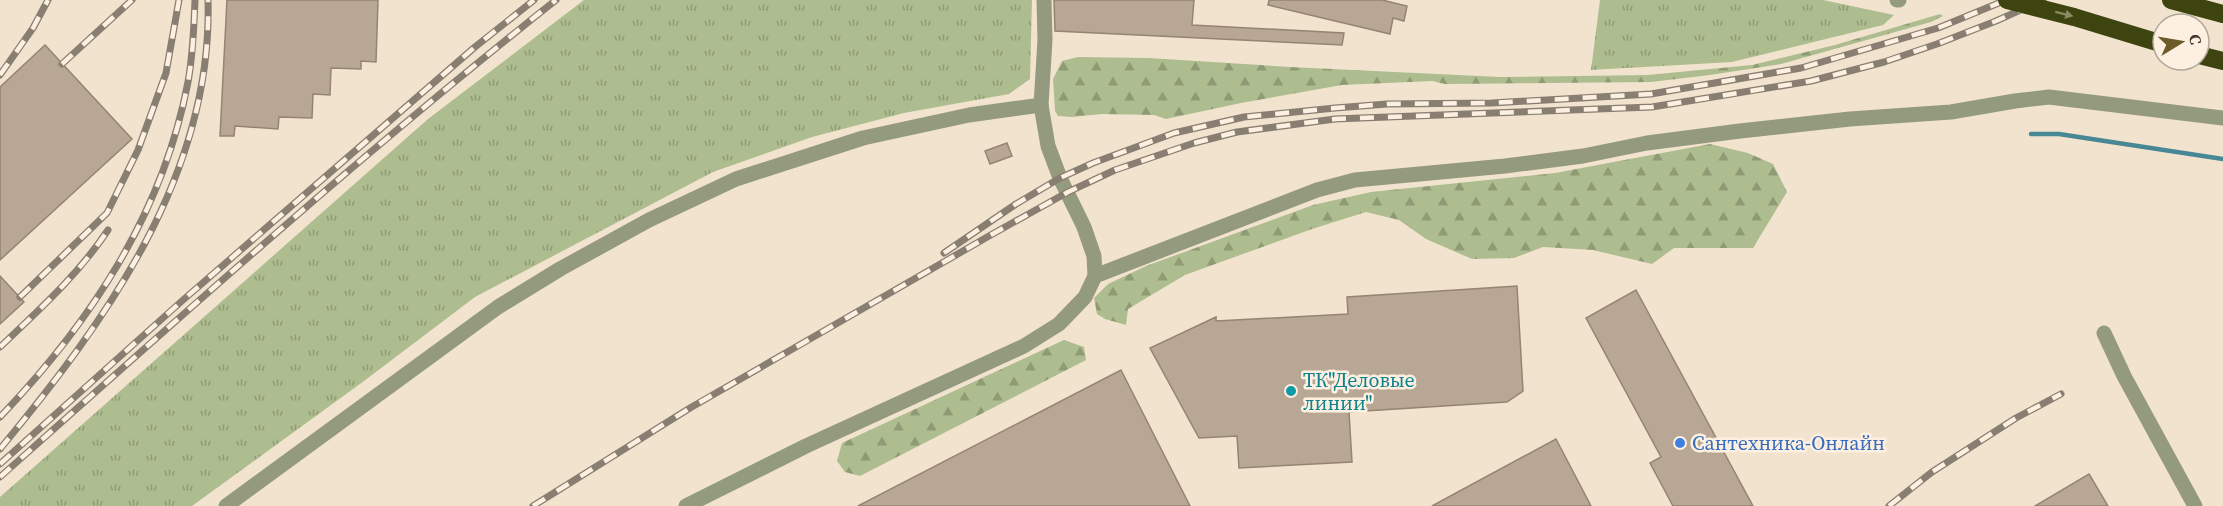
<svg xmlns="http://www.w3.org/2000/svg" width="2223" height="506" viewBox="0 0 2223 506" font-family="'Source Serif 4',serif">
	<style>
		.grass { fill: url(#grass-tufts) }
		.forest { fill: url(#forest-firs) }
		.lines { fill: none; stroke-linecap: round; stroke-linejoin: round }
		.stream { stroke: #488794; stroke-width: 4.5 }
		.building { fill: #b8a795; stroke: #958473; stroke-width: 1.5 }
		.minor { stroke: #949a7d; stroke-width: 15 }
		.highway { stroke: #3d440f; stroke-width: 18 }
		.rail-casing { stroke: #887e71; stroke-width: 7 }
		.rail { stroke: #fdf0e0; stroke-width: 4.5; stroke-dasharray: 14; stroke-linecap: butt }
		.highway-bridge { stroke: #3d440f; stroke-width: 18 }
		.oneway { fill: #8a8963 }
		.culture-dot { fill: #0f9aa8; stroke: #fdf0e0; stroke-width: 2 }
		.shop-dot { fill: #3f7fe0; stroke: #fdf0e0; stroke-width: 2 }
		.labels { text-anchor: middle; stroke-width: 5; stroke-linejoin: round; paint-order: stroke }
		.culture-label { font-size: 20px; fill: #0d838f; stroke: #fdf0e0; text-anchor: start }
		.shop-label { font-size: 20px; fill: #366cbe; stroke: #fdf0e0; text-anchor: start }
	</style>
	<defs>
		<pattern id="grass-tufts" width="24" height="20" patternUnits="userSpaceOnUse" patternTransform="scale(1.5)"><rect width="24" height="20" fill="#aebd8f"/><path d="M3 7l-1-3M5 7V3M7 7l1-3M15 17l-1-3M17 17v-4M19 17l1-3" fill="none" stroke="#8f9b75"/></pattern>
		<pattern id="forest-firs" width="22" height="20" patternUnits="userSpaceOnUse" patternTransform="scale(1.5)"><rect width="22" height="20" fill="#aebd8f"/><path d="M5 1l3.5 6h-7zM16 11l3.5 6h-7z" fill="#8f9b75"/></pattern>
	</defs>
	<rect width="100%" height="100%" fill="#f2e3ce"/>
	<g class="grass">
		<polygon points="584,0 1032,0 1030,79 1009,94 904,113 812,137 713,172 475,297 364,381 192,506 0,506 0,497 428,119"/>
		<polygon points="1600,0 1823,0 1894,15 1883,25 1732,62 1591,70"/>
	</g>
	<g class="forest">
		<polygon points="1940,14 1943,16 1931,22 1781,64 1710,75 1651,82 1445,84 1432,81 1342,85 1241,103 1166,119 1154,115 1102,114 1072,117 1058,116 1055,111 1053,79 1062,61 1078,57 1149,58 1290,67 1500,77 1648,75 1752,65 1835,45"/>
		<polygon points="1710,144 1748,153 1773,164 1787,192 1753,248 1674,248 1652,264 1593,250 1543,247 1514,258 1472,259 1426,239 1399,220 1366,212 1312,229 1185,275 1128,309 1126,325 1105,319 1097,314 1094,298 1108,284 1146,266 1313,205 1371,192 1555,173"/>
		<polygon points="1064,340 1084,347 1086,360 860,476 845,472 837,461 842,443"/>
	</g>
	<g class="lines">
		<polyline class="stream" points="2031,134 2059,134 2223,159"/>
	</g>
	<g class="building">
		<polygon points="227,0 378,0 376,62 361,61 361,69 331,68 330,95 313,94 312,118 279,117 278,129 235,126 234,136 220,136"/>
		<polygon points="1054,0 1194,0 1192,25 1344,33 1342,45 1055,31"/>
		<polygon points="1269,0 1382,0 1407,6 1404,21 1393,18 1390,34 1268,5"/>
		<polygon points="45,45 132,139 0,260 0,87"/>
		<polygon points="1007,143 1012,156 990,164 985,151"/>
		<polygon points="0,276 24,302 0,324"/>
		<polygon points="1517,286 1523,391 1507,402 1349,412 1352,462 1239,468 1237,436 1199,438 1150,348 1216,317 1216,321 1348,314 1347,297"/>
		<polygon points="1636,290 1753,506 1673,506 1650,463 1661,457 1586,318"/>
		<polygon points="1121,370 1190,506 858,506"/>
		<polygon points="1556,439 1591,506 1432,506"/>
		<polygon points="2089,474 2108,506 2035,506"/>
	</g>
	<g class="lines">
		<g class="minor">
			<polyline points="1897,0 1899,0"/>
			<polyline points="1095,276 1317,190 1355,180 1505,166 1583,156 1647,143 1740,131 1850,119 1951,112 2015,101 2049,97 2223,118"/>
			<polyline points="2104,333 2124,376 2195,506"/>
			<polyline points="226,506 498,307 560,269 649,220 736,179 863,138 969,115 1041,105"/>
			<polyline points="686,506 806,446 1024,346 1059,324 1085,297 1095,276 1094,256 1084,227 1060,178 1048,146 1041,105 1045,40 1044,0"/>
		</g>
		<g class="highway">
			<polyline points="2171,0 2223,14"/>
			<polyline points="2199,55 2223,61"/>
		</g>
		<defs>
			<g id="rail">
				<polyline points="62,64 132,0"/>
				<polyline points="0,75 33,28 48,0"/>
				<polyline points="944,253 1016,204 1060,178 1093,163 1174,133 1244,117 1335,108 1387,104 1492,103 1651,94 1801,68 1938,28 2006,0"/>
				<polyline points="20,297 107,213 138,150 166,73 179,0"/>
				<path d="M0,347C39,310 78,275 108,230"/>
				<path d="M0,417C91,322 163,213 188,82C193,55 194,27 195,0"/>
				<path d="M0,449C106,321 213,174 208,0"/>
				<polyline points="0,464 183,300 475,47 534,0"/>
				<path d="M0,477C182,315 364,152 556,0"/>
				<polyline points="533,506 690,408 989,236 1068,192 1115,170 1194,143 1237,132 1335,119 1652,107 1811,81 1884,62 1937,44 1996,21 2043,0"/>
				<polyline points="1889,506 1932,472 2016,418 2061,394"/>
			</g>
		</defs>
		<use href="#rail" class="rail-casing"/>
		<use href="#rail" class="rail"/>
		<polyline class="highway-bridge" points="2007,0 2074,17 2163,44"/>
	</g>
	<defs><path id="oneway-solid" d="M-6-.8H1V-3.2L6.5 0L1 3.2V.8H-6Z" transform="scale(1.5)"/></defs>
	<use class="oneway" href="#oneway-solid" transform="translate(2064 14) rotate(14)"/>
	<circle class="culture-dot" cx="1291" cy="391" r="6"/>
	<circle class="shop-dot" cx="1680" cy="443" r="6"/>
	<g class="labels">
		<g class="culture-label">
			<text x="1303" y="387">ТК"Деловые<tspan x="1303" dy="23">линии"</tspan></text>
		</g>
		<g class="shop-label">
			<text x="1692" y="450">Сантехника-Онлайн</text>
		</g>
	</g>
	<g transform="translate(2181 42) rotate(79)"><circle r="28" fill="#fdf0e0" stroke="#b1a79a" stroke-width="1.5"/>
	<path d="M0-4.5L10 22L0 15L-10 22Z" fill="#6d5b29"/>
	<text y="-9" font-size="16" font-weight="bold" text-anchor="middle" fill="#403a32">С</text>
	</g>
</svg>
